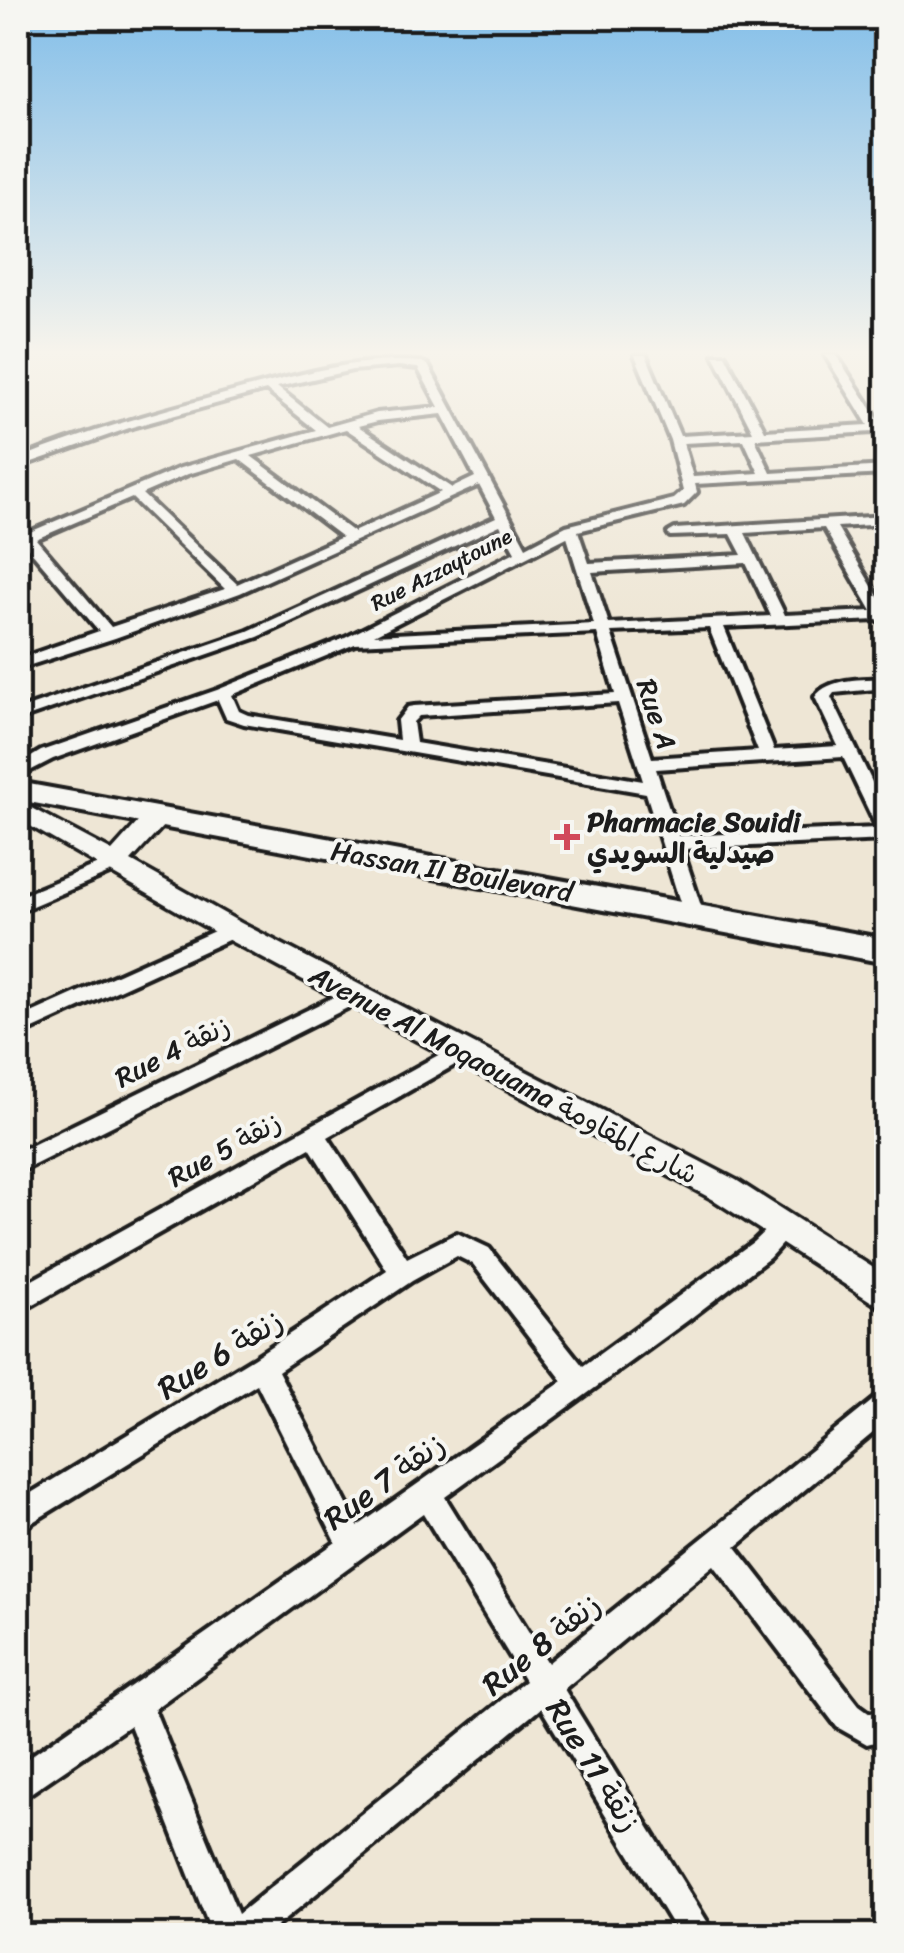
<svg xmlns="http://www.w3.org/2000/svg" width="904" height="1953" viewBox="0 0 904 1953" font-family="Sriracha,'Playpen Sans Arabic',sans-serif">
	<style>
		.lines { fill: none; stroke-linecap: round; stroke-linejoin: round }
		.street-casing { stroke: #1c1c1c; stroke-width: 8 }
		.secondary-casing { stroke: #1c1c1c; stroke-width: 7 }
		.primary-casing { stroke: #1c1c1c; stroke-width: 8 }
		.street { fill: #f6f6f2; fill-rule: evenodd }
		.secondary { fill: #f6f6f2; fill-rule: evenodd }
		.primary { fill: #f6f6f2; fill-rule: evenodd }
		.poi-dot { fill: #d1495b; stroke: #f6f6f2; stroke-width: 4 }
		.labels { text-anchor: middle; stroke-width: 8; stroke-linejoin: round; paint-order: stroke }
		.far-street-label { font-size: 22px; fill: #1c1c1c; stroke: #f6f6f2 }
		.street-label { font-size: 28px; fill: #1c1c1c; stroke: #f6f6f2 }
		.poi-label { font-size: 28px; font-weight: bold; fill: #1c1c1c; stroke: #f6f6f2; text-anchor: start }
		.near-street-label { font-size: 32px; fill: #1c1c1c; stroke: #f6f6f2 }
	</style>
	<rect width="100%" height="100%" fill="#eee6d5"/>
	<filter id="ink" filterUnits="userSpaceOnUse"><feTurbulence type="fractalNoise" baseFrequency=".01" numOctaves="2"/><feDisplacementMap in="SourceGraphic" scale="20" xChannelSelector="R" yChannelSelector="G"/><feConvolveMatrix kernelMatrix="1 2 1 2 8 2 1 2 1" color-interpolation-filters="sRGB"/></filter>
	<g filter="url(#ink)">
		<g class="lines">
			<defs>
				<g id="street">
					<polygon points="18,355 24,355 24,356 18,359"/>
					<path d="M635,355H646L680,436L753,432L714,355H725L765,431L868,425L825,355H836L884,428L886,447L882,446L873,432L755,439L771,473L886,466V474L695,484L697,492L684,505L578,531L589,563L742,555L731,534L670,536L668,533L675,529L886,516V524L837,527L886,610V626L877,620L724,627L774,750L838,746L815,697C829,677 863,680 886,678V688L834,693L831,697L886,811V840L682,849L704,915L694,922L684,915L646,793L244,724L226,718L218,700L53,759L18,777V765L41,751L217,690L345,638L515,552L500,525L258,637L18,720V710L248,631L496,517L479,485L240,593L115,638L18,669V659L99,631L25,544L18,546V537L180,468L316,430L266,390L132,427L18,467V459C87,431 160,411 232,392C295,376 356,356 422,362L428,365L526,547L566,526L674,499L683,491L670,440ZM399,366L418,368L439,407L377,413L327,427L277,387L352,370ZM442,414L475,477L452,488L358,426L378,421ZM346,429L441,492L353,532L251,456ZM744,440L759,473L693,477L683,443ZM239,459L342,537L237,584L142,494L188,474ZM132,498L225,589L111,627L36,539ZM824,528L872,611L785,615L745,533ZM567,537L594,624L374,635ZM746,563L771,616L609,624L592,572ZM709,628L758,751L652,758L611,632ZM597,633L615,694L414,706L408,707L397,721L399,740L248,715L239,711L232,695L355,644ZM618,703L643,781L416,743L413,722L419,716ZM843,757L877,828L678,836L656,769Z"/>
					<polygon points="115,857 124,863 121,868 18,912 18,897"/>
					<polygon points="232,923 242,930 239,935 18,1036 18,1019"/>
					<polygon points="354,987 361,989 364,995 361,1001 18,1173 18,1152"/>
					<path d="M460,1043L467,1046L471,1052L467,1058L328,1137L407,1258L457,1233L489,1248L583,1366L753,1242L777,1219L785,1216L793,1219L797,1227L769,1258L687,1321L445,1497L548,1663L877,1397L886,1393V1422L736,1547L859,1705L870,1713L886,1709V1739L867,1744L837,1727L714,1565L564,1689L716,1936H679L541,1708L265,1936H213L130,1725L29,1794L18,1799V1765L336,1542L257,1384L18,1531V1501L253,1358L387,1270L310,1148L18,1313V1288ZM457,1256L473,1264L563,1381L358,1526L278,1371L412,1281ZM423,1513L525,1681L238,1914L154,1709Z"/>
				</g>
				<polygon id="secondary" points="18,801 112,851 148,811 166,811 169,817 166,823 131,861 241,923 736,1180 886,1276 886,1311 714,1200 223,937 18,819"/>
				<polygon id="primary" points="18,782 886,939 886,963 18,800"/>
			</defs>
			<use href="#street" class="street-casing"/>
			<use href="#secondary" class="secondary-casing"/>
			<use href="#primary" class="primary-casing"/>
			<use href="#street" class="street"/>
			<use href="#secondary" class="secondary"/>
			<use href="#primary" class="primary"/>
		</g>
	</g>
	<linearGradient id="sky" x2="0" y2="1"><stop stop-color="#82bee9"/><stop offset="0.56" stop-color="#f7f4ec"/><stop offset="1" stop-color="#f7f4ec" stop-opacity="0"/></linearGradient>
	<rect width="904" height="629" fill="url(#sky)"/>
	<path class="poi-dot" d="M562 822h10v10h10v10h-10v10h-10v-10h-10v-10h10z"/>
	<g class="labels">
		<g class="far-street-label">
			<text transform="translate(441 569) rotate(-27)" y="8">Rue Azzaytoune</text>
		</g>
		<g class="street-label">
			<text transform="translate(657 714) rotate(72)" y="10">Rue A</text>
			<text transform="translate(452 871) rotate(10)" y="10">Hassan II Boulevard</text>
			<text transform="translate(172 1051) rotate(-27)" y="10">Rue 4 زنقة</text>
			<text transform="translate(504 1074) rotate(28)" y="10">Avenue Al Moqaouama شارع المقاومة</text>
			<text transform="translate(224 1149) rotate(-29)" y="10">Rue 5 زنقة</text>
		</g>
		<g class="poi-label">
			<text x="587" y="831">Pharmacie Souidi<tspan x="587" dy="32">صيدلية السويدي</tspan></text>
		</g>
		<g class="near-street-label">
			<text transform="translate(220 1354) rotate(-32)" y="11">Rue 6 زنقة</text>
			<text transform="translate(384 1481) rotate(-36)" y="11">Rue 7 زنقة</text>
			<text transform="translate(541 1644) rotate(-39)" y="11">Rue 8 زنقة</text>
			<text transform="translate(594 1765) rotate(58)" y="11">Rue 11 زنقة</text>
		</g>
	</g>
	<rect width="904" height="1953" fill="none" stroke="#f6f6f2" stroke-width="60"/>
	<rect x="30" y="30" width="844" height="1893" fill="none" stroke="#1c1c1c" stroke-width="4" filter="url(#ink)"/>
</svg>
